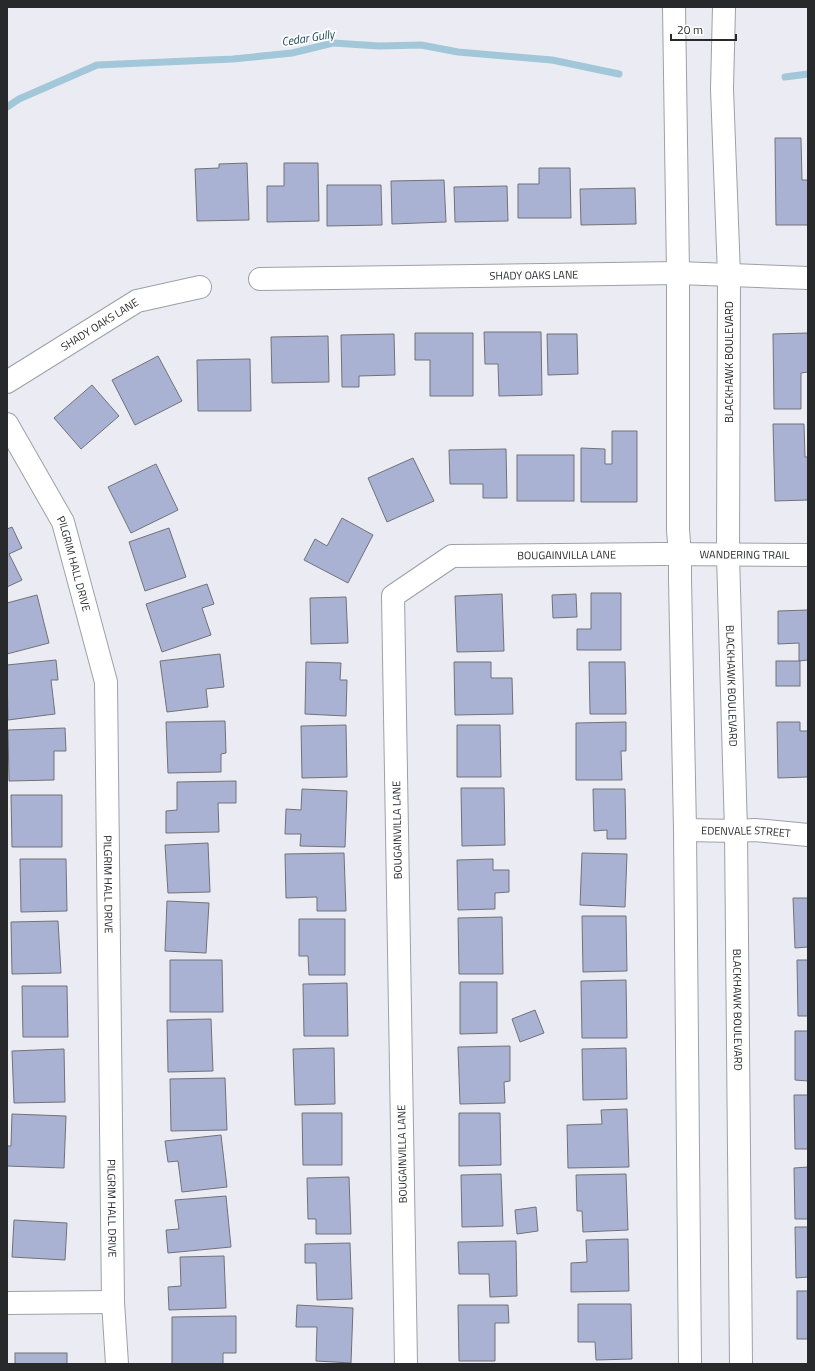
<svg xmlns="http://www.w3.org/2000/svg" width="815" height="1371" viewBox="0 0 815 1371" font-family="'Titillium Web',sans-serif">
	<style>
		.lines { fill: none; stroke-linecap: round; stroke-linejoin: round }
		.stream { stroke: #a1c7d9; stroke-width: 7 }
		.building { fill: #a9b2d3; stroke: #717278 }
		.minor-casing { stroke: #9ea0a6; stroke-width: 24 }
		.secondary-casing { stroke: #9ea0a6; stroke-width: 24 }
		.minor { stroke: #fff; stroke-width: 22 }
		.secondary { stroke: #fff; stroke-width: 22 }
		.labels { text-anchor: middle; stroke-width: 3.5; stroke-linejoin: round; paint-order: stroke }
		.street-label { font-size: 11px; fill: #28292b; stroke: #fff }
		.water-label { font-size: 12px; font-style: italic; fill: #17495d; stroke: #fff }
	</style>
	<rect width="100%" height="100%" fill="#ebecf3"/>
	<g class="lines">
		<g class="stream">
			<polyline points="785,77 808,74"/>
			<polyline points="7,107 19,99 97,65 233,59 292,53 333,43 379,46 421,45 458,52 552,60 619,74"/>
		</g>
	</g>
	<g class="building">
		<polygon points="775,138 801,138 802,180 808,180 808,225 776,225"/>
		<polygon points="247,163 249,220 197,221 195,169 219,168 219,164"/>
		<polygon points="284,163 318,163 319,221 267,222 267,186 284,186"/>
		<polygon points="539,168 570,168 571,218 518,218 518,184 539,184"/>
		<polygon points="444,180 446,222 392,224 391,181"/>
		<polygon points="327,185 381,185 382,225 327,226"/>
		<polygon points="507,186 508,221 455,222 454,187"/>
		<polygon points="635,188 636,224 581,225 580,189"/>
		<polygon points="484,332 541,332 542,395 499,396 498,364 485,364"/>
		<polygon points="415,333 473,333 473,396 430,396 430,360 415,360"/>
		<polygon points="808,333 808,372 801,373 801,409 774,409 773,334"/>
		<polygon points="394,334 395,375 359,376 359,387 342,387 341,335"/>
		<polygon points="547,334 577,334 578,374 548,375"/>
		<polygon points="328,336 329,382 272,383 271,337"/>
		<polygon points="158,356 182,401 135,425 112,380"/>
		<polygon points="250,359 251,411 198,411 197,360"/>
		<polygon points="92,385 119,416 81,449 54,418"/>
		<polygon points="773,424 804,424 805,457 808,457 808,500 775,501"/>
		<polygon points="612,431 637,431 637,502 581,502 581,448 605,449 605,464 612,464"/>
		<polygon points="506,449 507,498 483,498 483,484 450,484 449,450"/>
		<rect x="517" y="455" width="57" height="46"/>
		<polygon points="413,458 434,501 387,522 368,478"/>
		<polygon points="156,464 178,510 131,533 108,487"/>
		<polygon points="342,518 373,535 348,583 304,560 315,539 327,546"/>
		<polygon points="12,527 22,548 9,554 22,580 7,587 7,529"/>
		<polygon points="169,528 186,577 145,591 129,542"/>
		<polygon points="207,584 214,604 202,608 211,635 162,652 146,604"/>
		<polygon points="591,593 621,593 621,650 577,650 577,629 591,629"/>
		<polygon points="502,594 504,651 457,652 455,596"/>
		<polygon points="576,594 577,617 553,618 552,595"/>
		<polygon points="37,595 49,643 7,654 7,603"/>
		<polygon points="346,597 348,643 311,644 310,598"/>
		<polygon points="808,610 808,660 799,661 799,643 778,644 778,611"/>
		<polygon points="220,654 224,687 206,689 208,707 167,712 160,661"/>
		<polygon points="56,660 58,680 51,680 55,714 8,720 7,665"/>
		<rect x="776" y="661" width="24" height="25"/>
		<polygon points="306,662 341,663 340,680 347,680 346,716 305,714"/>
		<polygon points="454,662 491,662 491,678 512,678 513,714 455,715"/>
		<polygon points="589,662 625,662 626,714 590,714"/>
		<polygon points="225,721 226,753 221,754 221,772 168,773 166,722"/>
		<polygon points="626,722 626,751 621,751 622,780 576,780 576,723"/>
		<polygon points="777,722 800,722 800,731 808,731 808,777 778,778"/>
		<polygon points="346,725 347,777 302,778 301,726"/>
		<polygon points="457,725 500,725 501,777 457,777"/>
		<polygon points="65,728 66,751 54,751 54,780 9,781 8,730"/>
		<polygon points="236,781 236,803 218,803 219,832 166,833 166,811 177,810 177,782"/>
		<polygon points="461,788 504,788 505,845 462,846"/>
		<polygon points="302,789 347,791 345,847 300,846 301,834 285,834 286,809 301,810"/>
		<polygon points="593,789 625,789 626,839 607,839 607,830 594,831"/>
		<polygon points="11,795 62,795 62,847 12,847"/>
		<polygon points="208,843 210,892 168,893 165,845"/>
		<polygon points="344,853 346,911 317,911 317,897 286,898 285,854"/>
		<polygon points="582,853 627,854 625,907 580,905"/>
		<polygon points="20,859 66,859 67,911 21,912"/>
		<polygon points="493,859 493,870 509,870 509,892 495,893 495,909 458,910 457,860"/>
		<polygon points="793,898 808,898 808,947 795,948"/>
		<polygon points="167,901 209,903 206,953 165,951"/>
		<polygon points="582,916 626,916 627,971 583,972"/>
		<polygon points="502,917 503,974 459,974 458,918"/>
		<polygon points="299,919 345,919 345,975 309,975 308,956 299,956"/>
		<polygon points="58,921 61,973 12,974 11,922"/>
		<polygon points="170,960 222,960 223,1012 170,1012"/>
		<polygon points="797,960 808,960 808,1016 798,1016"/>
		<polygon points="626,980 627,1038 582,1038 581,981"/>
		<polygon points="460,982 497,982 497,1033 460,1034"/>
		<polygon points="347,983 348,1036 304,1036 303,984"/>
		<polygon points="22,986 67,986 68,1037 23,1037"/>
		<polygon points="535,1010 544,1033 520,1042 512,1019"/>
		<polygon points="211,1019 213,1071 168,1072 167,1020"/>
		<polygon points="795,1031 808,1031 808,1081 795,1080"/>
		<polygon points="510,1046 510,1081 504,1082 505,1103 460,1104 458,1047"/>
		<polygon points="334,1048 335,1104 295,1105 293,1049"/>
		<polygon points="626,1048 627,1099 583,1100 582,1049"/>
		<polygon points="64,1049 65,1102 14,1103 12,1051"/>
		<polygon points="225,1078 227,1130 171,1131 170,1079"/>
		<polygon points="794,1095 808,1095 808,1149 795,1149"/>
		<polygon points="627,1109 629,1167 568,1168 567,1125 602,1124 601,1110"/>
		<polygon points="302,1113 342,1113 342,1165 303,1165"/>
		<polygon points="459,1113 500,1113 501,1165 459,1166"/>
		<polygon points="12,1114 66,1116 64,1168 7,1166 7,1146 11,1146"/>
		<polygon points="221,1135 227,1187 182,1192 178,1161 168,1162 165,1141"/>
		<polygon points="808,1167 808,1219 795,1219 794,1168"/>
		<polygon points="501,1174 503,1226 462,1227 461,1175"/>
		<polygon points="626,1174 628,1230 583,1232 582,1211 577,1211 576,1175"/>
		<polygon points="349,1177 351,1234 316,1234 316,1219 308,1219 307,1178"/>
		<polygon points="226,1196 231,1247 168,1253 166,1230 179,1229 175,1200"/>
		<polygon points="536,1207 538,1231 517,1234 515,1210"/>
		<polygon points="14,1220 67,1223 65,1260 12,1257"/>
		<polygon points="795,1227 808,1227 808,1277 796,1278"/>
		<polygon points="628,1239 629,1291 571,1292 571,1263 587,1262 586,1240"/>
		<polygon points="516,1241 517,1296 490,1297 489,1274 459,1274 458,1242"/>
		<polygon points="350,1243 352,1299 317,1300 316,1263 305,1263 305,1244"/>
		<polygon points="224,1256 226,1308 169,1310 168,1287 181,1286 180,1257"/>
		<rect x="797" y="1291" width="11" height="48"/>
		<polygon points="578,1304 631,1304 632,1359 596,1360 595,1342 578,1342"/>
		<polygon points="297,1305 353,1308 351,1363 316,1361 317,1327 296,1327"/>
		<polygon points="458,1305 508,1305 509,1323 495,1323 495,1361 459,1361"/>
		<polygon points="236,1316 236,1353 223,1353 223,1364 172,1364 172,1317"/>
		<rect x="15" y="1353" width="52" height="11"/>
	</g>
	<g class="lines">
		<defs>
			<g id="minor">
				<path id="s1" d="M260,279L678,273L808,278"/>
				<path id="s2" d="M7,382L137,301L200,287"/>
				<path id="s3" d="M7,424L63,522L106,682L113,1302L117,1364"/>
				<path id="s4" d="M685,830L736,831L755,830L808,835"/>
				<polyline points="7,1303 113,1302"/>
				<path id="s5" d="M406,1364L393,596L452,556L662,554L808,555"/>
			</g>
			<g id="secondary">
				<polyline points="674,7 678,273 678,530 680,555 680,579 685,830 690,1364"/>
				<path id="s6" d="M724,7L722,89L729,275L728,555L736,831L741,1364"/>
			</g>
		</defs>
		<use href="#minor" class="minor-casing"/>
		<use href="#secondary" class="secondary-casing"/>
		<use href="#minor" class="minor"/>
		<use href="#secondary" class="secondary"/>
	</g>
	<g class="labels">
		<g class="street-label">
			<text dy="4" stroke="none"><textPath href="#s1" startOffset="274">SHADY OAKS LANE</textPath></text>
			<text dy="4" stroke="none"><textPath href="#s2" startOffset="109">SHADY OAKS LANE</textPath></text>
			<text transform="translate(729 362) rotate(-90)" y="4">BLACKHAWK BOULEVARD</text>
			<text dy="4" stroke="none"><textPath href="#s5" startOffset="954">BOUGAINVILLA LANE</textPath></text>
			<text dy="4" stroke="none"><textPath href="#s5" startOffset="1132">WANDERING TRAIL</textPath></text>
			<text dy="4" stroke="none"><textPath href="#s3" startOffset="156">PILGRIM HALL DRIVE</textPath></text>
			<text dy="4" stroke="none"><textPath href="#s6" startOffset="679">BLACKHAWK BOULEVARD</textPath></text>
			<text transform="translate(397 830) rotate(-91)" y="4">BOUGAINVILLA LANE</text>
			<text dy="4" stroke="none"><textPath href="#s4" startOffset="61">EDENVALE STREET</textPath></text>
			<text dy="4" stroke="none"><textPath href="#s3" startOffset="481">PILGRIM HALL DRIVE</textPath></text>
			<text dy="4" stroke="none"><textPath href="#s6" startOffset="1003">BLACKHAWK BOULEVARD</textPath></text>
			<text transform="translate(402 1154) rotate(-91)" y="4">BOUGAINVILLA LANE</text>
			<text dy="4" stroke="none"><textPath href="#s3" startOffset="805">PILGRIM HALL DRIVE</textPath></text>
		</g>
		<g class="water-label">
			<text transform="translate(308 38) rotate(-9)" y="4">Cedar Gully</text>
		</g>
	</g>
	<rect width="815" height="1371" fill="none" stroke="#28292b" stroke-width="16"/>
	<path d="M671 34v6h65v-6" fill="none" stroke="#28292b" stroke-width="2"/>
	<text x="677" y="34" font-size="12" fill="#28292b" stroke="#ffffff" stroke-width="3" paint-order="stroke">20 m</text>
</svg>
